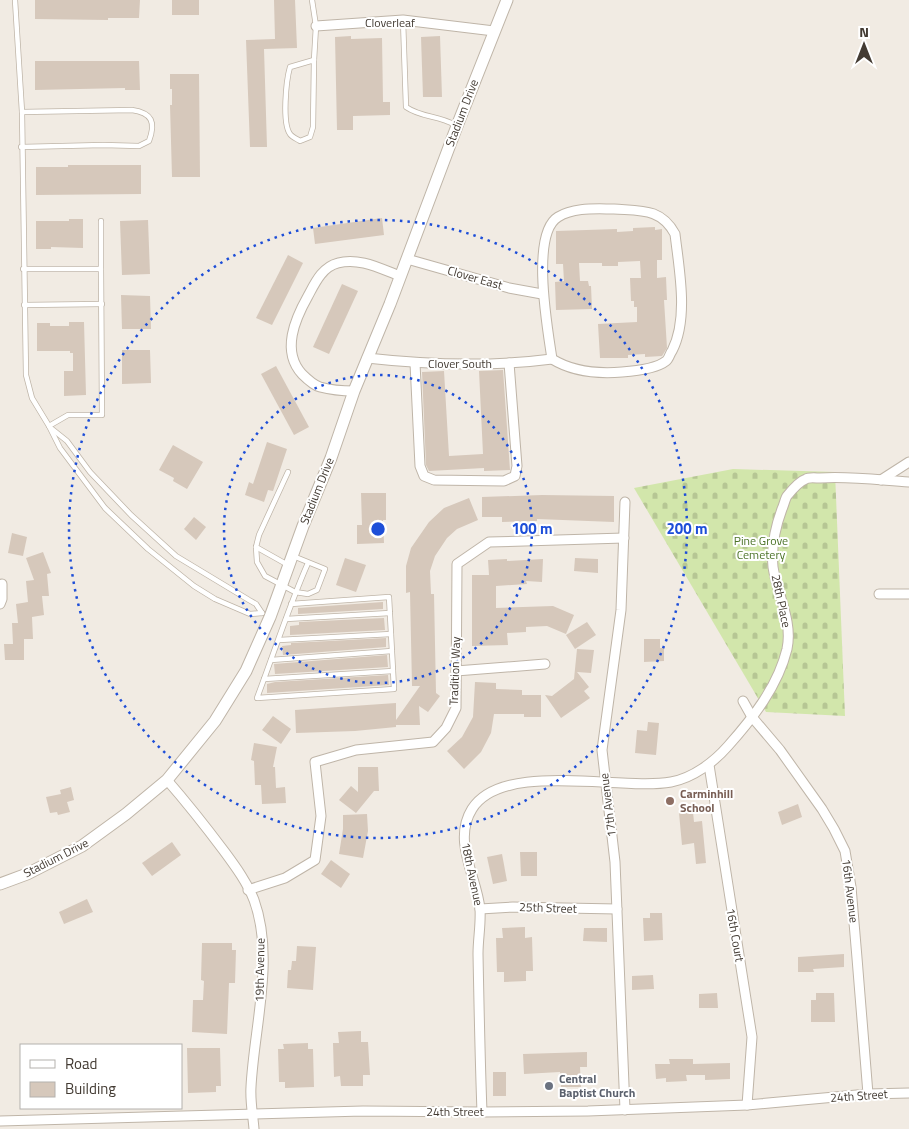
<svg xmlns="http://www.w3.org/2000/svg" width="909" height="1129" viewBox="0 0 909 1129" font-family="'Titillium Web',sans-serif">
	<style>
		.cemetery { fill: url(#cemetery-stones) }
		.building { fill: #d6c8bb }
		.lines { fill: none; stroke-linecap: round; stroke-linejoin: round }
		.service-casing { stroke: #bfb5a8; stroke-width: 6 }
		.minor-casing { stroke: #bfb5a8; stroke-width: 11 }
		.tertiary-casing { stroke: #bfb5a8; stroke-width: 13 }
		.service { stroke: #fff; stroke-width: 4.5 }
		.minor { stroke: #fff; stroke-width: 9 }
		.tertiary { stroke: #fff; stroke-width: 11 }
		.ring { fill: none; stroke: #1d4ed8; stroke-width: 2.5; stroke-dasharray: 2.5 5 }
		.education-dot { fill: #8d6e63; stroke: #fff; stroke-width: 2 }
		.worship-dot { fill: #6b7280; stroke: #fff; stroke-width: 2 }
		.labels { text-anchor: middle; stroke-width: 4; stroke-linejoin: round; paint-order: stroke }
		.street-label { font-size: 12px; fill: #433b33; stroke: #fff }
		.park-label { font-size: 12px; fill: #4c7328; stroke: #fff }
		.education-label { font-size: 12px; font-weight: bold; fill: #785e54; stroke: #fff; text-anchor: start }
		.worship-label { font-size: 12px; font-weight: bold; fill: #5b616d; stroke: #fff; text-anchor: start }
		.centre { fill: #1d4ed8; stroke: #fff; stroke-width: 2.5 }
		.ring-label { font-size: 15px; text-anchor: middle; font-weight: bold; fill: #1d4ed8; stroke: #fff; stroke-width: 4; stroke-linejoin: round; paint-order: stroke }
	</style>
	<defs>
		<pattern id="cemetery-stones" width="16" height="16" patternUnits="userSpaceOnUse" patternTransform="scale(1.25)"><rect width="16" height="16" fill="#d2e6ab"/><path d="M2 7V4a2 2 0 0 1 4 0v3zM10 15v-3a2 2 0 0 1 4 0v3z" fill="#b6c694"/></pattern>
	</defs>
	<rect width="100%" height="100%" fill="#f1ebe3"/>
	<polygon class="cemetery" points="733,469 835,472 845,716 766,712 634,488"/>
	<g class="building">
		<polygon points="35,0 140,0 139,18 108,18 108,20 35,19"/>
		<rect x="172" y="0" width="27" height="15"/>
		<polygon points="274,0 295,0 297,48 264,49 267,147 250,147 246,40 275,39"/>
		<polygon points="351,36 351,39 382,38 383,102 390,102 390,115 353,116 353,130 337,130 335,37"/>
		<polygon points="440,36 442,97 423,97 421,37"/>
		<polygon points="35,61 139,61 140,90 125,90 125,88 35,90"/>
		<polygon points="170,74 199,74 200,177 172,177 170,105 172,105 172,89 170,89"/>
		<polygon points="68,165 141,165 141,194 36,195 36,167 68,167"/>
		<polygon points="382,218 384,235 315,244 313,228"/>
		<polygon points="69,219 83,219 83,248 51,247 51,249 36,249 36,221 69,221"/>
		<polygon points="148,220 150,274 122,275 120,221"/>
		<polygon points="655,227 655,230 662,229 662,260 657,260 657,278 666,277 667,300 664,300 667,348 662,356 645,357 645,354 628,355 628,358 600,358 598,324 637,322 637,307 634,307 634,301 631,301 630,278 641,278 640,261 618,262 618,266 602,266 602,263 579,263 580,281 588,281 589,286 591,286 592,309 556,310 555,282 564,281 563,264 556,264 556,231 617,229 617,232 633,231 633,228"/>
		<polygon points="288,255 303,263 272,325 256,318"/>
		<polygon points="342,284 358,291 329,354 313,347"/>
		<polygon points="121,295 150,296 151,329 122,329"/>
		<polygon points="69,322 84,322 86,395 64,396 64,371 73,371 73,353 70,353 70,351 37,351 37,323 50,323 50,326 69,326"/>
		<polygon points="122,350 150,350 151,383 122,384"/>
		<polygon points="276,366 309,427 294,435 261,374"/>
		<polygon points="503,370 510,470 484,471 484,468 429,471 426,465 422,372 444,371 449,456 483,454 479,371"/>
		<polygon points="267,442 287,449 273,491 268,490 264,502 245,495 249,482 253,484"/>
		<polygon points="173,445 203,462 187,489 173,481 174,478 159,470"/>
		<polygon points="361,493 386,493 386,520 383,520 384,543 357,544 357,525 362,525"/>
		<polygon points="542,495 614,496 614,522 537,519 537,521 502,522 502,517 482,517 482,497"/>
		<polygon points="469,498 478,520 457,529 447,538 435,556 430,571 431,594 434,594 436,693 440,696 428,712 419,706 420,725 396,725 396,727 355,731 296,733 295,710 396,703 396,720 420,686 412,686 410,592 406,593 406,566 411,548 429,522 444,508"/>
		<polygon points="194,517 206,527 196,540 184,529"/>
		<polygon points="12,533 27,537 23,556 8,553"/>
		<polygon points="43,552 51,573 47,574 49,596 42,596 44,615 32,617 33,639 24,639 24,660 5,660 4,644 13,644 12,623 18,623 16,604 28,602 26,581 34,580 26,558"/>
		<polygon points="345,558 366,565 356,592 336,585"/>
		<polygon points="575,558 598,559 598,573 574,571"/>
		<polygon points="507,559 507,561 543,559 542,582 526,581 527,584 496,586 496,608 553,606 574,615 566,634 547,626 526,627 526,632 507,633 508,645 472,646 472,575 489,575 488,560"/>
		<polygon points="383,602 383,609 298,614 298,608"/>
		<polygon points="384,618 385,630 290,635 290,626 299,625 299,622"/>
		<polygon points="587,622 596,635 575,649 566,635"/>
		<polygon points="386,638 386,647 283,655 282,646 291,645 291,643"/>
		<polygon points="644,639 660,639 660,648 664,648 664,661 644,662"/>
		<polygon points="577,649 594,650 591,673 577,672 589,687 584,691 590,698 561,718 545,695 552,696 574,679"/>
		<polygon points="387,655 388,667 275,674 274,664"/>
		<polygon points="388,675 389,685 267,693 267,684 275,682"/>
		<polygon points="475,682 496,683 496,689 522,690 522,695 541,695 541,717 524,717 524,714 494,714 491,733 481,752 464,769 447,751 462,737 473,717"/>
		<polygon points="273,716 291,729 281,744 262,730"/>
		<polygon points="648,722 659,723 656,755 635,753 637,730 647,731"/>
		<polygon points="254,743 277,747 273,767 275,767 276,788 285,787 286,803 262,804 261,785 255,785 254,761 251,760"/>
		<polygon points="358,767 378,767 379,791 374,791 356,813 339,800 351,786 358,792"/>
		<polygon points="71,787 74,800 67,802 70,812 58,815 57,812 50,813 46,797 61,794 60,790"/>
		<polygon points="798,804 802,817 782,825 778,812"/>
		<polygon points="693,812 694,822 702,821 706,863 696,864 694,843 682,845 679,813"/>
		<polygon points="367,814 368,831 363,858 339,854 343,829 343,815"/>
		<polygon points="172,842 181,855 152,876 142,863"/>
		<polygon points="520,852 537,852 537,876 521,876"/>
		<polygon points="502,854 507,881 493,884 487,857"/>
		<polygon points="331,860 350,874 341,888 321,874"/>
		<polygon points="87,899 93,912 64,924 59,912"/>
		<polygon points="650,913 662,913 663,940 644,941 643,918 650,918"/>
		<polygon points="525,927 525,938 532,937 533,971 526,971 526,981 504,982 504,972 497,972 496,938 503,938 502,928"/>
		<polygon points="584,928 607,928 607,942 583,941"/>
		<polygon points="202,943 232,943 232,950 236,950 235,983 229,983 227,1034 192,1032 193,1000 203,1000 204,981 201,980"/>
		<polygon points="297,946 316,947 313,990 287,988 288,970 291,970 292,961 296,961"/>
		<polygon points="844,954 844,967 813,969 814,972 798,972 798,957"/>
		<polygon points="653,975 654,989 632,990 632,976"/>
		<polygon points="717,993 718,1008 699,1008 699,994"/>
		<polygon points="816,993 834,993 835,1022 811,1022 811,1000 816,1000"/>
		<polygon points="361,1031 361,1042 368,1042 370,1075 363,1075 363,1086 341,1086 340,1076 334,1077 333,1043 339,1043 338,1032"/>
		<polygon points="308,1043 308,1049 313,1049 314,1087 285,1088 285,1082 279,1082 278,1049 284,1049 283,1044"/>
		<polygon points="187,1048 220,1048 221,1086 216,1086 216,1092 188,1093"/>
		<polygon points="587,1052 587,1067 580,1067 581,1087 561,1087 560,1072 524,1074 523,1054"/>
		<polygon points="669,1059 693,1059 693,1064 730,1063 730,1079 705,1080 705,1075 686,1075 687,1081 666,1082 666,1078 656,1079 655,1064 670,1064"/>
		<rect x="493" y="1072" width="13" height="24"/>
	</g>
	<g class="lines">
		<defs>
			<g id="service">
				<polyline points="15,0 22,112 26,375 32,398 49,426 60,448 105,508 148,549 194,586 215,599 250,614 262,613"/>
				<polyline points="312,0 316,26 314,60"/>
				<path d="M403,20L406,107C422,118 438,115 455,125"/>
				<path d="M314,60L313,127L310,137L300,141C297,139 292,137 290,134C282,123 286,81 290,67Z"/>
				<path d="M21,147L103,145L139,146L149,141C156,122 152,113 132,110L22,112"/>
				<polyline points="101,221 101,269"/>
				<polyline points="23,269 101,269 102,415 68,415 49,426"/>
				<polyline points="24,305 102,304"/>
				<polyline points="52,429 67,441 90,472 131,515 176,556 249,600 256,604 262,613"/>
				<polyline points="288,472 259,535 256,547 288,565"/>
				<polyline points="256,547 257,562 265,576 295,592 308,594 317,590 325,569 293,556"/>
				<path d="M291,604L389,597L394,689L257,698C274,653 289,606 308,563"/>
				<polyline points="286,619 390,613"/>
				<polyline points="279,640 391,634"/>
				<polyline points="271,660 392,651"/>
				<polyline points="264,679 393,671"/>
			</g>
			<g id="minor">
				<polyline points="316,26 403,20 494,31"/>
				<path d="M614,209C641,211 661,208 675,234C679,269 689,318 672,351C670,353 669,359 666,361C656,369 635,371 622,372C598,374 573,372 552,359C548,331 530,234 558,217C574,207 596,209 614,209Z"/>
				<polyline points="407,259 509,288 542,294"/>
				<path d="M367,358C429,365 491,367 552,359"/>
				<polyline points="415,363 420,466 424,476 434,480 504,481 515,476 517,466 509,363"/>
				<path d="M354,391C343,391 331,390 320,387C313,385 307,379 302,374C281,351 295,319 308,296C315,283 322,267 338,263C359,257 381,269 400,276"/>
				<polyline points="881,480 909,462"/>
				<polyline points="625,502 621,610 602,750 615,862 625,1110"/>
				<polyline points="879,594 909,594"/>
				<polyline points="0,604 2,599 2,584"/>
				<polyline points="456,671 545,664"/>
				<polyline points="743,701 752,717 780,750 822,809 834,829 845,851 851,887 857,958 868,1094"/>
				<polyline points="709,765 752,1037 747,1105"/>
				<path d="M167,780C187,803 206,827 224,851C235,866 247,882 254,900C275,958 254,1027 251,1087C250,1101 253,1116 254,1129"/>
				<polyline points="248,890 285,878 315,860 321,816 315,762 356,750 433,742 446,728 456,708 457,564 489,542 624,538"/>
				<polyline points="480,909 513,907 617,909"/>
				<path d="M482,1112C480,1059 479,1007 478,954C478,939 481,924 480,909C477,877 452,841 472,809C503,760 621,791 671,782C693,778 714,762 728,746C753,718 778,686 787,649C793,621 777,594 773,567C771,547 775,528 782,509C784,505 785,499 787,496C791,491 800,481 806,479C809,477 816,478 820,478C850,476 879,480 909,482"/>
				<polyline points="0,1121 363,1111 482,1112 588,1111 747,1105 868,1094 909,1093"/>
			</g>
			<polyline id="tertiary" points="0,884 27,874 82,846 126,814 167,780 215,721 246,671 270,617 303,526 331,458 354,391 390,304 457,126 507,0"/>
		</defs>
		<use href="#service" class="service-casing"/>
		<use href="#minor" class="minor-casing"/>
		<use href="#tertiary" class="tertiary-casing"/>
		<use href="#service" class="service"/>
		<use href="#minor" class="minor"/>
		<use href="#tertiary" class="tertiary"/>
	</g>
	<g class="ring">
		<circle cx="378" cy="529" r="154"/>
		<circle cx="378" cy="529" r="309"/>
	</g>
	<circle class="education-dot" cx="670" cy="801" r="5"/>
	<circle class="worship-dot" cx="549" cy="1086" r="5"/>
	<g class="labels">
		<g class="street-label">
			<text x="390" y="27">Cloverleaf</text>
			<text transform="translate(462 113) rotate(-69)" y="4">Stadium Drive</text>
			<text transform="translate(475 278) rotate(16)" y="4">Clover East</text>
			<text x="460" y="368">Clover South</text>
			<text transform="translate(317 491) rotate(-68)" y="4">Stadium Drive</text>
			<text transform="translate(781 601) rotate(78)" y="4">28th Place</text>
			<text transform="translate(455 671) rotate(-88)" y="4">Tradition Way</text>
			<text transform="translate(608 805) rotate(-97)" y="4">17th Avenue</text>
			<text transform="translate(56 858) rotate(-27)" y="4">Stadium Drive</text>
			<text transform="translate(472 874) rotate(78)" y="4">18th Avenue</text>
			<text transform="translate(850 891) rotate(83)" y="4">16th Avenue</text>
			<text transform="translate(548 908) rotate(2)" y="4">25th Street</text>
			<text transform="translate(735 935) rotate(80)" y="4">16th Court</text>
			<text transform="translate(260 970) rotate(-89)" y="4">19th Avenue</text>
			<text transform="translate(859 1096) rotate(-4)" y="4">24th Street</text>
			<text x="455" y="1116">24th Street</text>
		</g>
		<g class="park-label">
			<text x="761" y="545">Pine Grove<tspan x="761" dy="14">Cemetery</tspan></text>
		</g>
		<g class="education-label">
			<text x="680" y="798">Carminhill<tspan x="680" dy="14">School</tspan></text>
		</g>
		<g class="worship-label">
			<text x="559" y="1083">Central<tspan x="559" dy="14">Baptist Church</tspan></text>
		</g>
	</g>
	<circle cx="378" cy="529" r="8" class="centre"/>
	<g class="ring-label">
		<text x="532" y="534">100 m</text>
		<text x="687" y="534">200 m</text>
	</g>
	<rect x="20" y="1044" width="162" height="65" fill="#ffffff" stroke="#b4b1ad"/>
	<rect x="30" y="1060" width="25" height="8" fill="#ffffff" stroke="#b4b1ad"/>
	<text x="65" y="1069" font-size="15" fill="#433b33">Road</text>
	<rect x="30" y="1082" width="25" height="15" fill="#d6c8bb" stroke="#b4b1ad"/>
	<text x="65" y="1094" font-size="15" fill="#433b33">Building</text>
	<g transform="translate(864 45)" stroke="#ffffff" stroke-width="4" paint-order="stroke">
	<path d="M0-4L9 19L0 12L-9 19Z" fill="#433b33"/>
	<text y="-8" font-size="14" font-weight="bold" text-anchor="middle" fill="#433b33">N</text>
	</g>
</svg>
